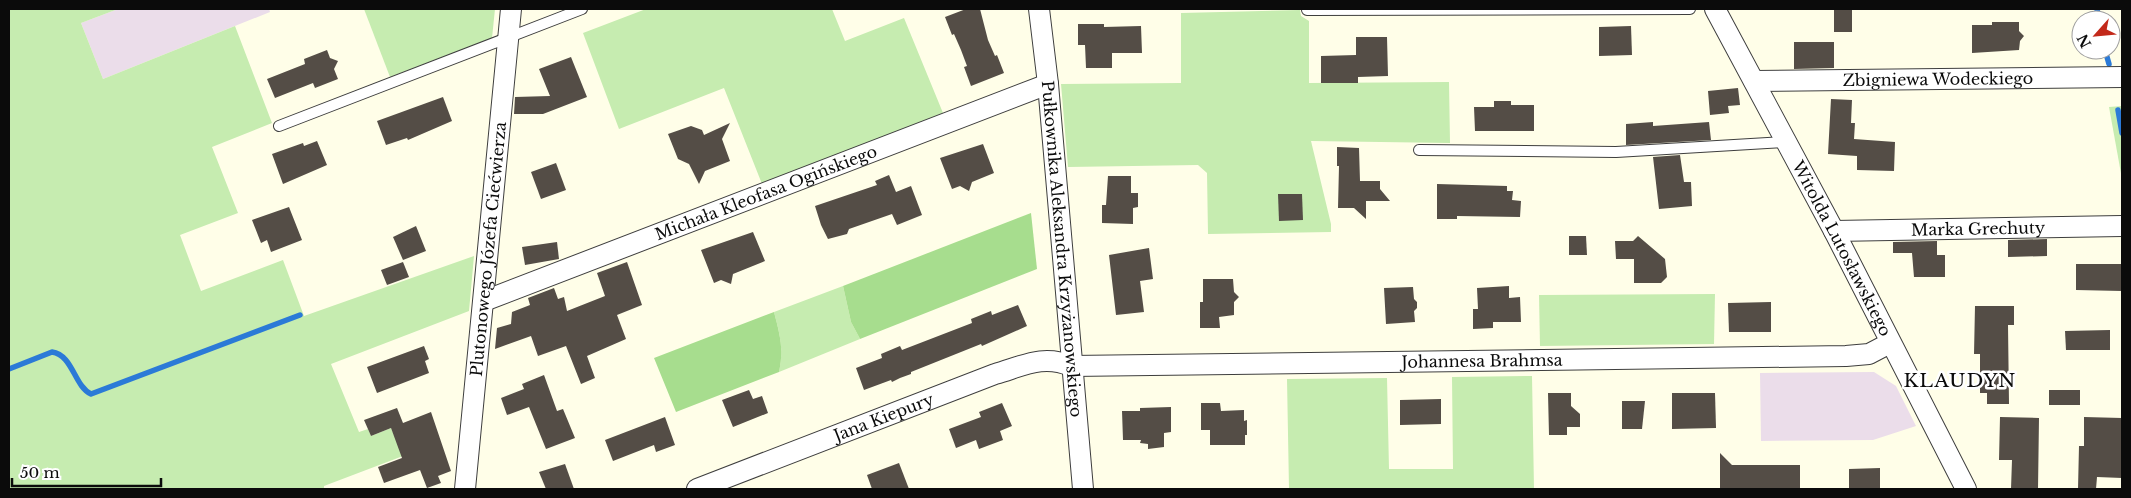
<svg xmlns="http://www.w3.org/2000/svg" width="2131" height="498" viewBox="0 0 2131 498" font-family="'Libre Baskerville',serif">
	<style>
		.industrial { fill: #ebddea }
		.green { fill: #c6ecb0 }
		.forest { fill: #a7dd8e }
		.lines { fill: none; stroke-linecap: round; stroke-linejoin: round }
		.stream { stroke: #2b7ad7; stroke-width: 5.5 }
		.building { fill: #544d46 }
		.lane-casing { stroke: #3e3e3e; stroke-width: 12 }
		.street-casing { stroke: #3e3e3e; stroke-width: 22 }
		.lane { stroke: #fff; stroke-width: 10 }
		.street { stroke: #fff; stroke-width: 20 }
		.labels { text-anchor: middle; stroke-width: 5; stroke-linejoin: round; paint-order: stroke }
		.street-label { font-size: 16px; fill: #0b0b0b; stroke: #fff }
		.quarter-label { font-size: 19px; letter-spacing: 1px; fill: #0b0b0b; stroke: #fff }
	</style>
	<rect width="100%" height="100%" fill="#fffee8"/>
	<g class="industrial">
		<polygon points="118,9 269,9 270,12 103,79 81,23"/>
		<polygon points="1874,372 1896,386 1916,426 1873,440 1761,441 1760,373"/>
	</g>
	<g class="green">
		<polygon points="9,9 118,9 81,23 103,79 235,26 272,123 212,147 238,213 180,235 201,291 283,260 304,316 474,256 469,311 331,364 359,432 368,429 371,436 391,428 403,456 324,486 324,489 9,489"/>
		<polygon points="364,9 495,9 492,38 390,77"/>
		<polygon points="646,9 832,9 845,41 904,18 943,113 762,184 724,88 619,129 583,33"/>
		<polygon points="1300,10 1301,16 1309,21 1309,83 1449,82 1450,143 1311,141 1331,224 1331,232 1208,234 1207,173 1198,165 1068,167 1061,84 1181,83 1181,13"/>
		<polygon points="2122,106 2122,179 2109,107"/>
		<path d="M843,286L851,322L860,339L779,372C784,349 780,335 774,312Z"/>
		<polygon points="1715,294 1714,344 1540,346 1539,295"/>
		<polygon points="1532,376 1534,489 1289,489 1287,379 1387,378 1389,469 1453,469 1452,377"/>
	</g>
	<g class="forest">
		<polygon points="1031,213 1037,269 860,339 851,322 843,286"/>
		<path d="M774,312C780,335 784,349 779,372L676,412L654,358Z"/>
	</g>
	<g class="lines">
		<g class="stream">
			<polyline points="2097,9 2099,20"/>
			<polyline points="2105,50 2109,64"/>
			<polyline points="2118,110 2122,133"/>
			<path d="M9,369L52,352C73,355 74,386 91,394L300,315"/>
		</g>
	</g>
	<g class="building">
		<polygon points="966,9 980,9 988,40 995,56 997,55 1004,73 971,86 964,67 967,66 961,50 954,34 952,35 945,17"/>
		<rect x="1834" y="9" width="18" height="23"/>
		<polygon points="1992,22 2019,22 2019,31 2024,36 2020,41 2019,50 1972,53 1972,25 1992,25"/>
		<polygon points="1078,24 1104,24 1104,27 1141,26 1142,53 1112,53 1112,68 1086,68 1085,45 1078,45"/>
		<polygon points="1631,26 1632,55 1599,56 1599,27"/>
		<polygon points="1356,37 1387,37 1388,76 1358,77 1358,83 1321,83 1321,56 1356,55"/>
		<polygon points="1794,42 1834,42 1834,68 1794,69"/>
		<polygon points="327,50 330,58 338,61 334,69 338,79 315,88 313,83 275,98 267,79 305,64 304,59"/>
		<polygon points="571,57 587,97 543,114 514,114 515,97 550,96 539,69"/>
		<polygon points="1738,88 1740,105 1728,106 1729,113 1710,115 1708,91"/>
		<polygon points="443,97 452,121 408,140 407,138 386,145 377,121"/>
		<polygon points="1831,99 1852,100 1851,123 1855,123 1854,139 1895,142 1894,171 1857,170 1857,156 1828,154"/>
		<polygon points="1494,101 1511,101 1511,105 1534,105 1534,131 1475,131 1474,107 1494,107"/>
		<polygon points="1653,122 1653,126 1709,122 1711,140 1626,145 1626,124"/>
		<polygon points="730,123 722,139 730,161 705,171 699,184 689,164 678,159 668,134 691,126 702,130 704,135"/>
		<polygon points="317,141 327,165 283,184 272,154 303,143 304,146"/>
		<polygon points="983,144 994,173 972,182 969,191 960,186 952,189 940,158"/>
		<polygon points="1337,147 1359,148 1360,181 1380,181 1380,189 1390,201 1366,201 1366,219 1354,208 1338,208 1339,166 1337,166"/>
		<polygon points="1680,155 1684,182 1691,182 1692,206 1659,209 1653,157"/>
		<polygon points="556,163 566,190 541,199 531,172"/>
		<polygon points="889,175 896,192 911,186 922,215 897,225 892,214 849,229 847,234 828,239 821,225 815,206 877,185 875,181"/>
		<polygon points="1108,176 1131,176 1131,193 1138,193 1138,207 1133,208 1133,224 1102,223 1102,205 1106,205"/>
		<polygon points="1437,184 1507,186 1507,191 1513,191 1512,200 1521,201 1520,217 1457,216 1457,219 1437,219"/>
		<polygon points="1278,194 1302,194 1303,220 1279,221"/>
		<polygon points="289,207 302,240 271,252 267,240 261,243 252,220"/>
		<polygon points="416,226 426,251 403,260 393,237"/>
		<polygon points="753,232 765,261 733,274 731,284 721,280 714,283 701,250"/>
		<polygon points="1569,236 1586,236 1587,255 1569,255"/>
		<polygon points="1638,236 1665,259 1667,277 1661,283 1634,283 1634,259 1616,259 1615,241 1633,241"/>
		<polygon points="2047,239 2047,256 2008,257 2008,240"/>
		<polygon points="1937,241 1937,255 1945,255 1945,277 1914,277 1912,253 1893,253 1893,242"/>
		<polygon points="557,242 559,259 525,265 522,247"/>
		<polygon points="1149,248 1153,279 1140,281 1144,312 1116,315 1109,255"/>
		<polygon points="403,262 409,277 387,285 381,270"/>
		<polygon points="627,262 642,305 617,315 626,339 587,356 595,378 581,384 566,346 538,356 531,336 495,349 497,328 511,324 512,312 530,305 528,298 554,288 558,299 564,297 567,311 605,296 597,273"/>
		<polygon points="2076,264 2122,264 2122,291 2076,290"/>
		<polygon points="1203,279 1233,279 1234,292 1239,297 1234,302 1234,315 1219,317 1220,328 1200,328 1200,302 1203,302"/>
		<polygon points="1509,286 1509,298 1520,297 1521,322 1493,322 1493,328 1473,329 1473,309 1478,309 1477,288"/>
		<polygon points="1413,287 1414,299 1417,302 1417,308 1414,311 1415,322 1386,324 1384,288"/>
		<polygon points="1771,302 1771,332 1729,332 1728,303"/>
		<polygon points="1018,305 1027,326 982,346 981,344 911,372 911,374 900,378 892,382 891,380 864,390 856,368 882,358 881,354 900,346 902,350 972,323 971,319 991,311 992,315"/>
		<polygon points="1975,306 2014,306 2014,325 2008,325 2009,404 1987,404 1987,393 1980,393 1980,354 1974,354"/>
		<polygon points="2110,330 2110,350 2066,350 2065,331"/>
		<polygon points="424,346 429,359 425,361 429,373 377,393 367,367"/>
		<polygon points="544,375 557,411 563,409 575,438 546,449 529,407 507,415 501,398 524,389 522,384"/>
		<polygon points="749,390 753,399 762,396 768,413 733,427 722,400"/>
		<rect x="2049" y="390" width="31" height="15"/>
		<polygon points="1548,393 1571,393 1571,406 1580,414 1580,427 1567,427 1567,435 1549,435"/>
		<polygon points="1672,393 1715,393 1716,428 1672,429"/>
		<polygon points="1441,399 1441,424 1400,425 1400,400"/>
		<polygon points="1622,401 1645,401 1642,429 1622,429"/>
		<polygon points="1002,403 1012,426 1000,431 1003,440 979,449 976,440 956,448 949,429 981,417 979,412"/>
		<polygon points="1201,403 1220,403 1221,411 1244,410 1244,421 1247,420 1247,435 1245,435 1245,445 1210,445 1210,430 1201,430"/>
		<polygon points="1171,407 1171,432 1164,433 1164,447 1148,449 1148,444 1140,443 1141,440 1123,440 1122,411 1140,411 1140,408"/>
		<polygon points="397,408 403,423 431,412 451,471 438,476 441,483 427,488 420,470 384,483 378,467 402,458 391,428 371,436 364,420"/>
		<polygon points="665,417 675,445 656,452 654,445 613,461 605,440"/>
		<polygon points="2000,417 2039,418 2038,489 2011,489 2012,460 1999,460"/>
		<polygon points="2084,417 2122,418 2122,478 2097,477 2096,489 2078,489 2079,446 2084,446"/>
		<polygon points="1720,453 1732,465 1800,465 1800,489 1720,489"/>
		<polygon points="899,463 909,489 872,489 867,475"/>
		<polygon points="565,464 574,489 546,489 539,472"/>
		<polygon points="1880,468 1880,489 1849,489 1849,469"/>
	</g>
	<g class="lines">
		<defs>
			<g id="lane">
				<polyline points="1307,10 1690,9"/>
				<polyline points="279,126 582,9"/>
				<polyline points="1419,150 1616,152 1786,142"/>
			</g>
			<g id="street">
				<path id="s1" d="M1039,9L1048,84L1083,489"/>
				<path id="s2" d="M1715,9L1834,231L1966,489"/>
				<path id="s3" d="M1754,81L2122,77"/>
				<path id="s4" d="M1834,231L2122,226"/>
				<path id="s5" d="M484,301L1048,84"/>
				<path id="s6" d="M465,489L511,9"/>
				<path id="s7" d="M697,489L995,374C1023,366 1043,354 1071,366L1846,356L1869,354L1890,343"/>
			</g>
		</defs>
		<use href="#lane" class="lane-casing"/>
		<use href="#street" class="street-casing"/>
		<use href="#lane" class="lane"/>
		<use href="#street" class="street"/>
	</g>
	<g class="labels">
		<g class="street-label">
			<text dy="6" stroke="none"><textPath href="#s3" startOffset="184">Zbigniewa Wodeckiego</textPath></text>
			<text dy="6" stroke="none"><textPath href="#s5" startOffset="302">Michała Kleofasa Ogińskiego</textPath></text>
			<text dy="6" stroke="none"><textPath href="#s4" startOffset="144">Marka Grechuty</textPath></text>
			<text dy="6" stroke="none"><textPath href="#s6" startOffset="241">Plutonowego Józefa Ciećwierza</textPath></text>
			<text dy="6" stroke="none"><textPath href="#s1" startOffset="241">Pułkownika Aleksandra Krzyżanowskiego</textPath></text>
			<text dy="6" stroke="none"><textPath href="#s2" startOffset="271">Witolda Lutosławskiego</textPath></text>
			<text dy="6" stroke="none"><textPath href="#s7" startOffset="809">Johannesa Brahmsa</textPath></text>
			<text dy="6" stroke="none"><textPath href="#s7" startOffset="200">Jana Kiepury</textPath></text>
		</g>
		<g class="quarter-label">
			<text x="1960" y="387">KLAUDYN</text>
		</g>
	</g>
	<rect width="2131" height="498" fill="none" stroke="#0b0b0b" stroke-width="20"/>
	<g transform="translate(2096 35) rotate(243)"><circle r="24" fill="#ffffff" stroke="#9d9d9d"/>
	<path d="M0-4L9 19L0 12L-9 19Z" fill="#c3291a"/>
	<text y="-8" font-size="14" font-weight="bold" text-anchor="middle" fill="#0b0b0b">N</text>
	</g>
	<path d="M12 478v8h149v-8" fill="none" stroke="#0b0b0b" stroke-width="2.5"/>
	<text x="20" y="478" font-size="15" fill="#0b0b0b" stroke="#ffffff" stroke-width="4" paint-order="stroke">50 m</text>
</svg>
